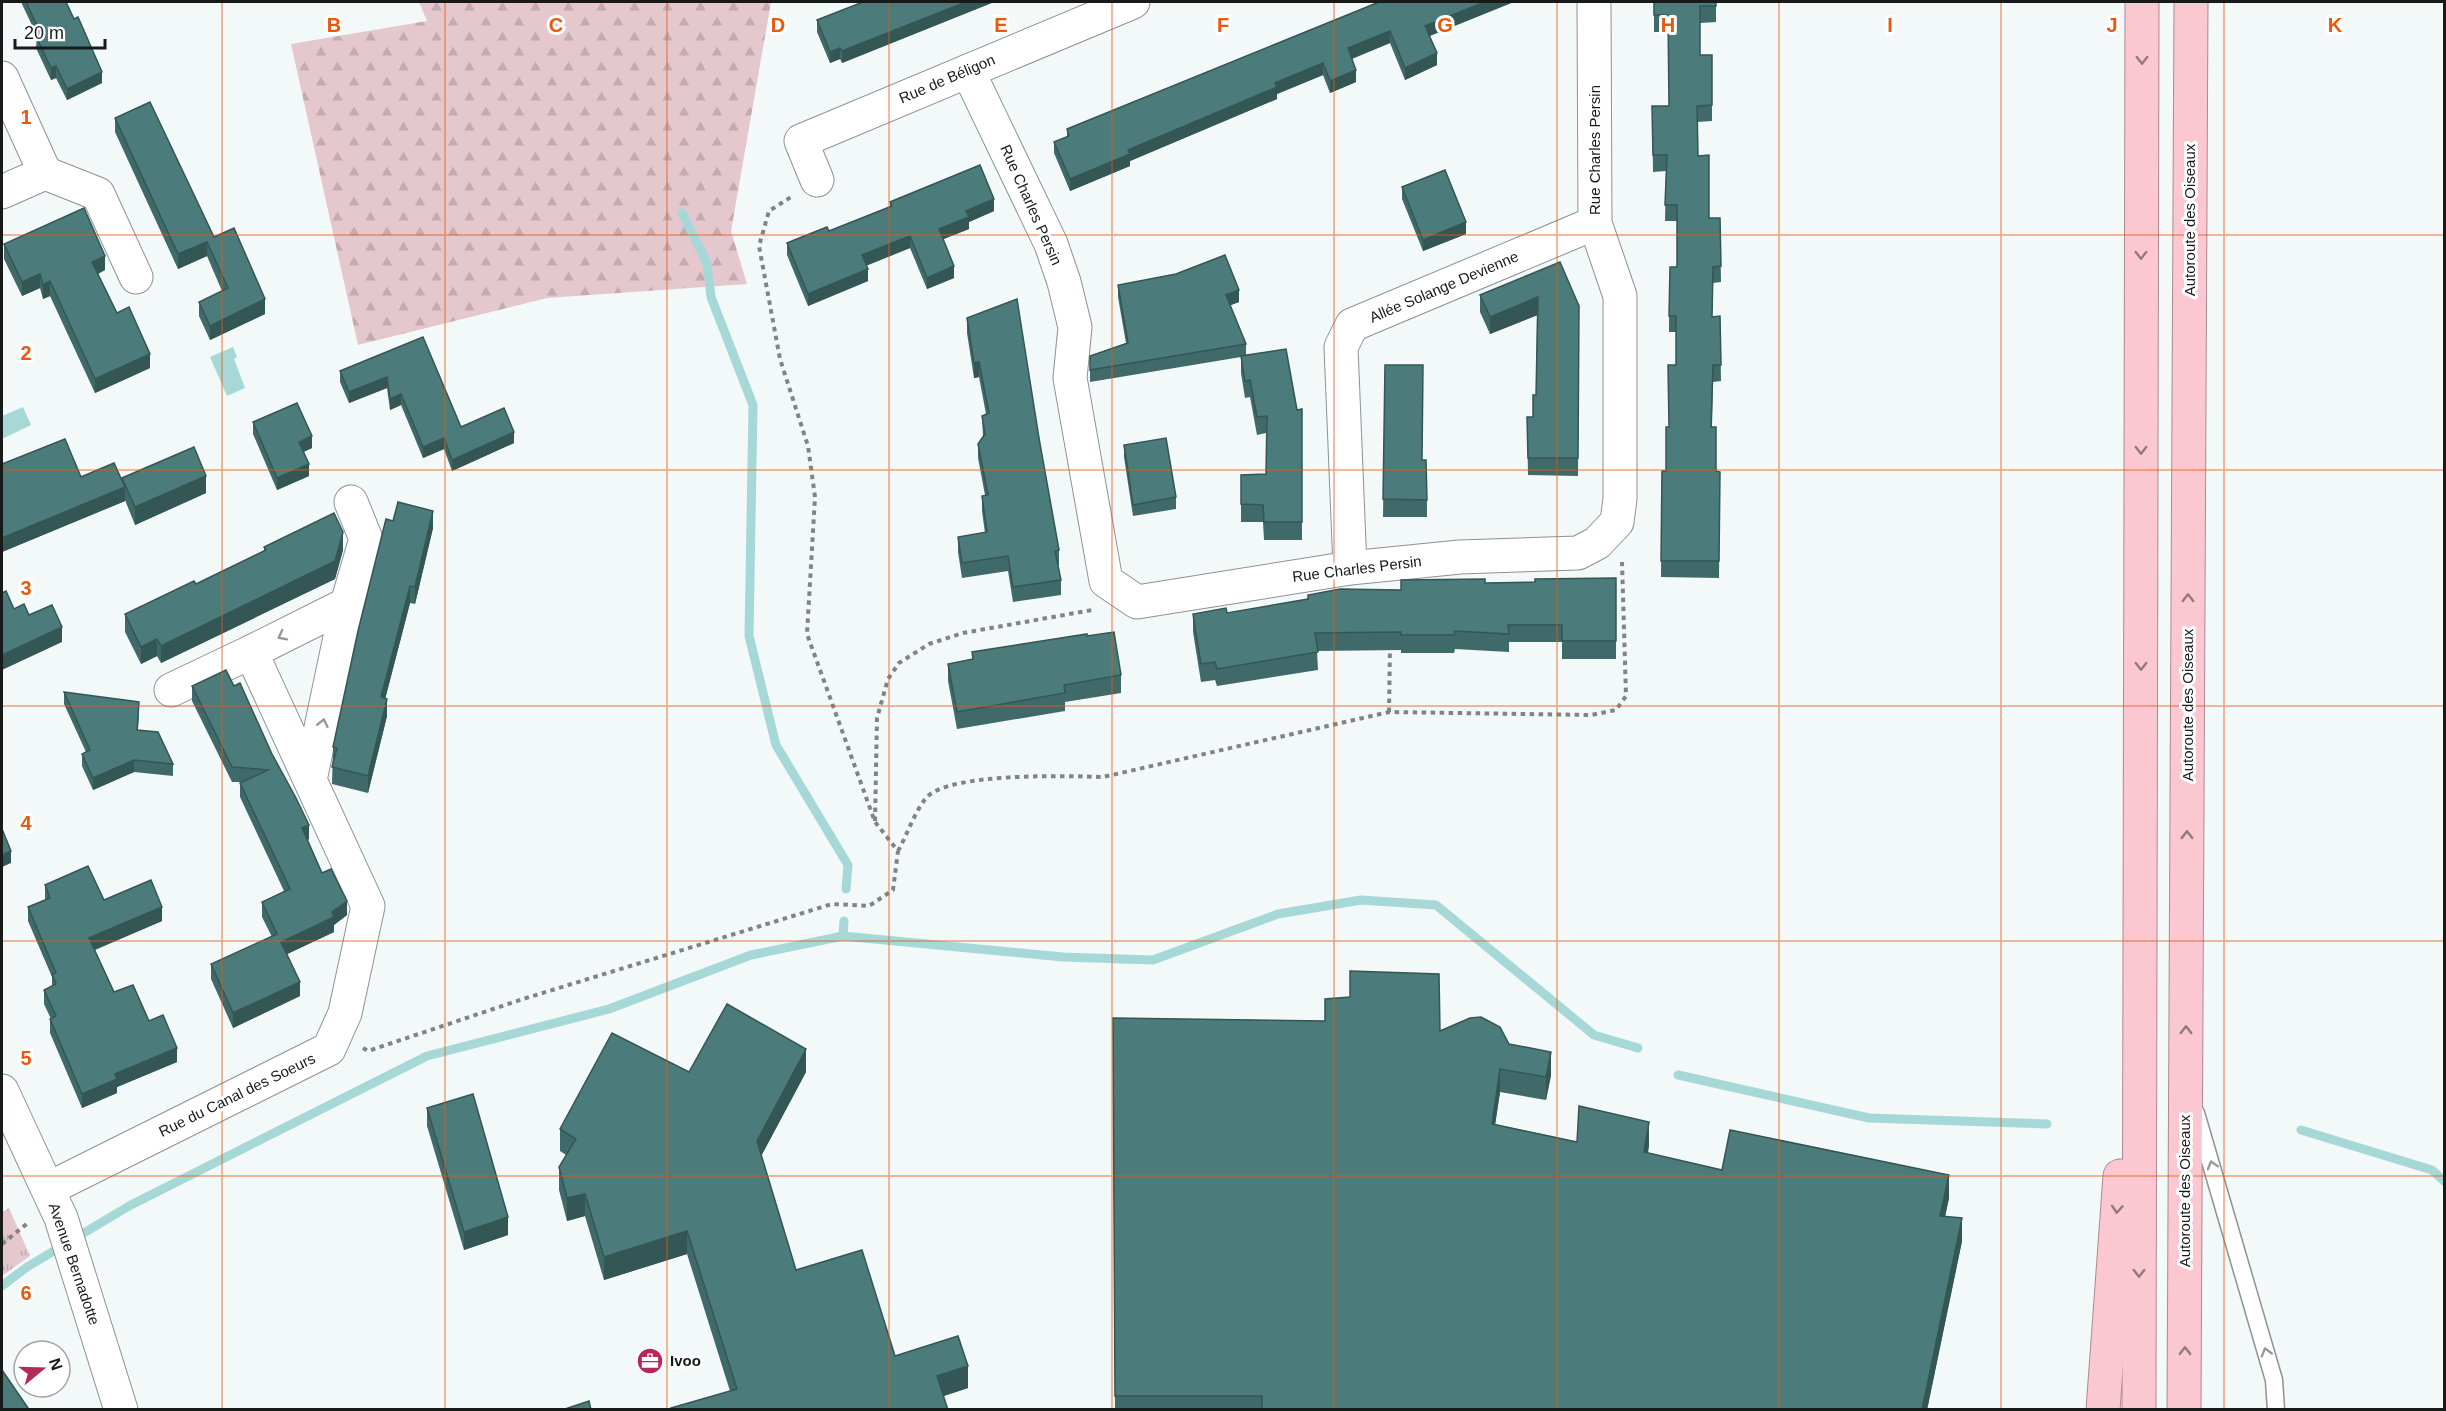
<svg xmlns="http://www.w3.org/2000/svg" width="2446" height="1411" viewBox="0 0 2446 1411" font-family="Arial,sans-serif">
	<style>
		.forest { fill: url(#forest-firs) }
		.park { fill: url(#park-tufts) }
		.water { fill: #a5d8d7 }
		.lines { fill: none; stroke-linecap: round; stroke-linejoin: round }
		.stream { stroke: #a5d8d7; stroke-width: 9 }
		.service-casing { stroke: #8d9292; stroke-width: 19 }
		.minor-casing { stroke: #8d9292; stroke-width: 35 }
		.tertiary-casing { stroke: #8d9292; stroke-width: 35 }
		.motorway-casing { stroke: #ac8a91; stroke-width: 35 }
		.path { stroke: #818484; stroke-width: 4; stroke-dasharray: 4.5 4.5; stroke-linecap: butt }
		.service { stroke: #fff; stroke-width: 16 }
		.minor { stroke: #fff; stroke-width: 33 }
		.tertiary { stroke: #fff; stroke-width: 33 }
		.motorway { stroke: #fbc7d1; stroke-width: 33 }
		.wall { fill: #406a69 }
		.shaded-wall { fill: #345655 }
		.building { fill: #4b7b7a; stroke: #345655; stroke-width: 1.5 }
		.oneway { stroke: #95797f }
		.oneway2 { stroke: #979898 }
		.grid { fill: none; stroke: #e8590c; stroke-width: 1.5; stroke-opacity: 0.55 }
		.labels { text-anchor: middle; stroke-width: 6; stroke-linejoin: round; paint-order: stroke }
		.street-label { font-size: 15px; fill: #181a1a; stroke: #fff }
		.poi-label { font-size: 15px; font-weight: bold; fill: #181a1a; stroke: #fff; text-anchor: start }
		.grid-label { font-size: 20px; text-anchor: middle; font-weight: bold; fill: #e8590c; stroke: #fff; stroke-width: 6; stroke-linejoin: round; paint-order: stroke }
	</style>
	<defs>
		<pattern id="forest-firs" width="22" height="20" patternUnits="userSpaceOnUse" patternTransform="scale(1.5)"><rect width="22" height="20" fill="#e5c8cd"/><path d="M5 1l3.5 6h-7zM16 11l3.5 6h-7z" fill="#c4abaf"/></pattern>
		<pattern id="park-tufts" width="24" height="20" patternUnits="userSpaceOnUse" patternTransform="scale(1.5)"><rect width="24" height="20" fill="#e5c8cd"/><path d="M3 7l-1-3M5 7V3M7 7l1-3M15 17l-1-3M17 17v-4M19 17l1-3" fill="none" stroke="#c4abaf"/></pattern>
	</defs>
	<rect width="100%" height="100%" fill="#f3f8f8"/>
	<polygon class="forest" points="419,2 771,2 731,231 747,284 547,298 358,345 291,44 427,21"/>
	<polygon class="park" points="9,1208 30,1256 2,1276 2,1212"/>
	<g class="water">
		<polygon points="233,347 237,357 234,359 245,388 227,396 210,357"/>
		<polygon points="23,407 31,425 2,439 2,416"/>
	</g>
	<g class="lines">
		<g class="stream">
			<polyline points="682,213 707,263 711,297 753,405 749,636 776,745 848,865 846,889"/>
			<polyline points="843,936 1063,957 1153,960 1278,914 1361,900 1436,905 1594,1035 1638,1048"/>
			<polyline points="1678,1075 1869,1118 2047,1124"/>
			<polyline points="2301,1130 2432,1170 2444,1181"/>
			<polyline points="2,1286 27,1267 129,1206 427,1056 609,1009 751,955 843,936 844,921"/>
		</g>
		<defs>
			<polyline id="service" points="2196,1113 2274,1380 2276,1410"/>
			<g id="minor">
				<polyline points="968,71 1051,244 1064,282 1075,327 1070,378 1106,581 1137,602 1350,568 1460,557 1578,553 1597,543 1617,522 1620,499 1620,296 1595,223 1594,2"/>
				<polyline points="2,78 45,173 98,194 136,277"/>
				<polyline points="817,180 801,141 1133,2"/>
				<polyline points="2,192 45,173"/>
				<polyline points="1350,568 1341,347 1352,325 1595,223"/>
				<polyline points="347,604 366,539 351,502"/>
				<polyline points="171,690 251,652"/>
				<polyline points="48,1189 329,1049 345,1013 368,906 251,652 347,604 310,780"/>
			</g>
			<polyline id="tertiary" points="2,1091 61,1218 121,1410"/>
			<g id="motorway">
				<polyline points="2103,1410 2120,1176"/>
				<polyline points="2139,1410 2142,2"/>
				<polyline points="2184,1410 2191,2"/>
			</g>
		</defs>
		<use href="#service" class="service-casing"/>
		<use href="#minor" class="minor-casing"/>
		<use href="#tertiary" class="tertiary-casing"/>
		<use href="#motorway" class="motorway-casing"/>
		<g class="path">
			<polyline points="1389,712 1390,646"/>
			<polyline points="875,821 877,718 888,679 899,663 929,644 963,633 1092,610"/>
			<path d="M898,851C907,835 914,813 926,798C948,772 1069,776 1103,777L1389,712L1591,715L1616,710L1626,696L1622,562"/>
			<polyline points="363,1048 368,1051 523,999 832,904 869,906 893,890 898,851 875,822 807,634 815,497 808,446 780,359 759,246 769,211 791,197"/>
			<polyline points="2,1244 29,1222"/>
		</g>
		<use href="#service" class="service"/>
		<use href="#minor" class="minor"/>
		<use href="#tertiary" class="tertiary"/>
		<use href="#motorway" class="motorway"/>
	</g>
	<g class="wall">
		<polygon points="21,2 66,2 102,83 67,100 56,78 51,80 36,48 37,36"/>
		<polygon points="863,2 994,2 842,63 840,59 830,63 817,32 817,20"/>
		<polygon points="1379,2 1430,36 1437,65 1405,80 1390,43 1352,59 1356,82 1330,93 1323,75 1277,94 1277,99 1130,161 1130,166 1070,191 1054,153 1054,142 1067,137 1067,129"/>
		<polygon points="1654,2 1716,2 1716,22 1700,23 1700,55 1712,55 1712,121 1697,122 1698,156 1709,218 1720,218 1721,282 1713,283 1712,317 1720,316 1721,381 1713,382 1712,427 1716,471 1720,472 1719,578 1661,577 1662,471 1666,471 1669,427 1676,365 1676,332 1669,332 1669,316 1677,267 1677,221 1665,221 1666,171 1653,172 1652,106 1669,106 1668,32 1654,32"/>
		<polygon points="115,118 214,237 265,314 210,340 199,316 199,302 222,291 207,256 178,269 115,132"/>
		<polygon points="1402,187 1466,234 1423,251 1402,199"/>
		<polygon points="890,202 994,211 969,222 969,229 943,239 954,278 927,289 910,248 866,266 868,281 808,306 787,255 787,243 829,231 890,207"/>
		<polygon points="4,244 105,270 98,274 117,313 150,368 95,393 50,296 43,299 40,288 22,296 4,259"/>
		<polygon points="1118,285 1239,302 1230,305 1246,344 1246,355 1297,410 1302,409 1302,540 1264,540 1263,522 1241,522 1241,475 1266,474 1266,433 1257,435 1250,397 1245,398 1241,373 1241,357 1090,382 1090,356 1126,343 1118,297"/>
		<polygon points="1480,295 1579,306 1578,476 1528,475 1527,417 1533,417 1536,395 1537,315 1490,334 1480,312"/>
		<polygon points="967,318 1039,438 1059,550 1059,565 1058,565 1061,580 1061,595 1013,602 1008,571 962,578 958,552 958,537 985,533 982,511 982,496 985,495 978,458 978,444 983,437 982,416 986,414 979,377 974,378 967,333"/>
		<polygon points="423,337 461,427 514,443 452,471 444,449 423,458 401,405 390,410 387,388 349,403 340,382 340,371"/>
		<polygon points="1385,365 1422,460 1427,500 1427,517 1383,517"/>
		<polygon points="253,422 312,448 303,452 309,476 277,490 253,434"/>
		<polygon points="1124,445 1176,497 1176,509 1133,516 1124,457"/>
		<polygon points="2,464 81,477 122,482 122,478 206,493 135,525 125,500 125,501 2,552"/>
		<polygon points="393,521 433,528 415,604 410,603 385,699 387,716 368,793 332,784 333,747"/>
		<polygon points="264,547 343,550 335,579 161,663 157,656 141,664 125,632 125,614 196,584 264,551"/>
		<polygon points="1616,578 1616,659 1562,659 1562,642 1509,642 1509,652 1455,649 1454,653 1401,653 1401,650 1317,651 1318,670 1217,686 1215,680 1201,682 1193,632 1193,614 1227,613 1401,590 1485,583 1535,582"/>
		<polygon points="1087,636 1121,675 1121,693 1065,702 1065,711 957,729 948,681 948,664 972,659 972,652"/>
		<polygon points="226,670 309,839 308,840 322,873 347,915 334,925 334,932 287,954 300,996 233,1028 211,979 211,964 272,937 262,917 262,902 284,891 240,797 240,782 232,782 192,701 192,686"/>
		<polygon points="64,692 139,714 138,730 173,764 173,776 134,772 93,790 82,766 82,754 86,752 64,704"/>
		<polygon points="45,885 104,900 162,921 95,950 114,992 149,1021 177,1062 117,1087 117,1093 82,1108 50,1033 50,1019 51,1019 44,1004 44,990 52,986 52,977 28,921 28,907 45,900"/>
		<polygon points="1113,1018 1440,1031 1509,1044 1551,1075 1546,1100 1500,1092 1495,1124 1577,1142 1649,1145 1648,1153 1722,1170 1949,1198 1945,1217 1962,1241 1927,1410 1115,1410"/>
		<polygon points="689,1072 806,1072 761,1156 796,1270 895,1356 968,1388 944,1396 730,1391 687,1254 604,1280 585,1216 567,1221 559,1190 559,1167 566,1155 560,1151 560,1129"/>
		<polygon points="427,1108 508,1235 464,1250 427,1126"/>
	</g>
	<g class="shaded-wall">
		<polygon points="966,2 994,2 842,63 842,51"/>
		<polygon points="1485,2 1514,2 1425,38 1425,26"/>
		<polygon points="1390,31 1390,43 1348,60 1348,48"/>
		<polygon points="840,48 840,59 830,63 830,52"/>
		<polygon points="1437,53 1437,65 1405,80 1405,68"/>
		<polygon points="1323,63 1323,75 1277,94 1277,99 1130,161 1130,166 1070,191 1070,179 1128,150 1275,83"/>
		<polygon points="56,66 56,78 51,80 51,68"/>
		<polygon points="1356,70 1356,82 1330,93 1330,81"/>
		<polygon points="102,72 102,83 67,100 67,89"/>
		<polygon points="994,199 994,211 969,222 969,229 939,241 939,229 966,211"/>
		<polygon points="1466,222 1466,234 1423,251 1423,240"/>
		<polygon points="910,236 910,248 862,267 862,255"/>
		<polygon points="207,242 207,256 178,269 178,254"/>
		<polygon points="105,256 105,270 92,276 92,262"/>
		<polygon points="954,266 954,278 927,289 927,278"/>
		<polygon points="868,269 868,281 808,306 808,294"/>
		<polygon points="40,274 40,288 22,296 22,282"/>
		<polygon points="50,281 50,296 43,299 43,285"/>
		<polygon points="1239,290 1239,302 1226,307 1226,295"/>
		<polygon points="1538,297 1538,315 1490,334 1490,317"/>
		<polygon points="265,299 265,314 210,340 210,326"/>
		<polygon points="150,354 150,368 95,393 95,379"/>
		<polygon points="979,362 979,377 974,378 974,363"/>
		<polygon points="387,377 387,388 349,403 349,392"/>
		<polygon points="401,394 401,405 390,410 390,399"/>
		<polygon points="514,432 514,443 452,471 452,460"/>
		<polygon points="312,436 312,448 299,454 299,442"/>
		<polygon points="444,438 444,449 423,458 423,447"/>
		<polygon points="309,464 309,476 277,490 277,478"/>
		<polygon points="206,476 206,493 135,525 135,507"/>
		<polygon points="125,487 125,501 2,552 2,538"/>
		<polygon points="433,511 433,528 415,604 415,587"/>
		<polygon points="343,532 343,550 335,579 161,663 161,646"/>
		<polygon points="410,586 410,603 381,715 381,697"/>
		<polygon points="62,627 62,642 2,670 2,655"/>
		<polygon points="157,639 157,656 141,664 141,647"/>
		<polygon points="387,699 387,716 368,793 368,776"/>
		<polygon points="134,760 134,772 93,790 93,778"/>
		<polygon points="309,825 309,839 302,843 302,828"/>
		<polygon points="11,851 11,863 2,867 2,855"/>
		<polygon points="347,901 347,915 334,925 334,932 281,957 281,942 332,912"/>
		<polygon points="162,907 162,921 89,952 89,938"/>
		<polygon points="300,982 300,996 233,1028 233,1013"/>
		<polygon points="177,1048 177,1062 117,1087 117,1093 82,1108 82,1094 115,1074"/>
		<polygon points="806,1049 806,1072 757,1164 757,1141"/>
		<polygon points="1551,1052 1551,1075 1546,1100 1546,1077"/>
		<polygon points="1500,1069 1500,1092 1492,1146 1492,1124"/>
		<polygon points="1649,1122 1649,1145 1644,1175 1644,1152"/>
		<polygon points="1949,1175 1949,1198 1940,1239 1940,1216"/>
		<polygon points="585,1194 585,1216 567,1221 567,1198"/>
		<polygon points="508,1217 508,1235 464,1250 464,1232"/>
		<polygon points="1962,1218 1962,1241 1927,1410 1922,1410"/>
		<polygon points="687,1231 687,1254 604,1280 604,1257"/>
		<polygon points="968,1366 968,1388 937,1398 937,1376"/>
	</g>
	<g class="building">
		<polygon points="26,2 66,2 74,19 78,17 102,72 67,89 56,66 51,68 36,36 41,34"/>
		<polygon points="863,2 966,2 842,51 840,48 830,52 817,20"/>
		<polygon points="1379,2 1485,2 1425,26 1437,53 1405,68 1390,31 1348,48 1356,70 1330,81 1323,63 1275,83 1277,87 1128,150 1130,154 1070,179 1054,142 1069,136 1067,129"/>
		<polygon points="1654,2 1716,2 1716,6 1700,6 1700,55 1712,55 1712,105 1697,106 1698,156 1709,155 1709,218 1720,218 1721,266 1713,267 1712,317 1720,316 1721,365 1713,365 1711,427 1716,427 1716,471 1720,472 1719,561 1661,561 1662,471 1666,471 1666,427 1669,427 1668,365 1676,365 1676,316 1669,316 1670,267 1677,267 1677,205 1665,205 1667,155 1653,155 1652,106 1669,106 1668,15 1654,15"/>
		<polygon points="150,102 214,237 234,228 265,299 210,326 199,302 228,288 207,242 178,254 115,118"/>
		<polygon points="980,165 994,199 966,211 969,217 939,229 954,266 927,278 910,236 862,255 868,269 808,294 787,243 827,227 829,231 892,206 890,202"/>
		<polygon points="1445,170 1466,222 1423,240 1402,187"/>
		<polygon points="84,208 105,256 92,262 117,313 129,307 150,354 95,379 50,281 43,285 40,274 22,282 4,244"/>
		<polygon points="1225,255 1239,290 1226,295 1246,344 1090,370 1090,356 1128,343 1118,285 1176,274"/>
		<polygon points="1560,262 1579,306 1578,458 1528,458 1527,417 1533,417 1533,395 1536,395 1538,297 1490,317 1480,295"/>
		<polygon points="1017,299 1039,438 1059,550 1055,551 1061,580 1013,587 1008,556 962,563 958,537 987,532 982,496 988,495 978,444 985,434 982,416 989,413 979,362 974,363 967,318"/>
		<polygon points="423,337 461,427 504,408 514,432 452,460 444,438 423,447 401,394 390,399 387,377 349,392 340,371"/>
		<polygon points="1286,349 1297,410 1302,409 1302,522 1264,522 1263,505 1241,504 1241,475 1266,474 1267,416 1257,417 1250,380 1245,381 1241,356"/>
		<polygon points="1385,365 1423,365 1422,460 1426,460 1427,500 1383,499"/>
		<polygon points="297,403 312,436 299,442 309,464 277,478 253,422"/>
		<polygon points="1166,438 1176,497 1133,505 1124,445"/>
		<polygon points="65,439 81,477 114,463 125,487 2,538 2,464"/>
		<polygon points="194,447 206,476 135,507 122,478"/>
		<polygon points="398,502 433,511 415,587 410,586 381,697 387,699 368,776 332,767 337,748 333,747 358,631 386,519 393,521"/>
		<polygon points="334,513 343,532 335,561 161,646 157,639 141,647 125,614 194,581 196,584 266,550 264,547"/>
		<polygon points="1616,578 1616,641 1562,641 1562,625 1508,625 1509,634 1455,631 1454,635 1401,635 1401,632 1315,633 1318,652 1217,669 1215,662 1201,664 1193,614 1226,608 1227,613 1308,599 1308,595 1340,589 1401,590 1401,580 1485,579 1485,583 1535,582 1535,579"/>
		<polygon points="6,591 14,609 24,604 29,615 52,605 62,627 2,655 2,593"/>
		<polygon points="1114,632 1121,675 1064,685 1065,693 957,712 948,664 973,659 972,652 1087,634 1087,636"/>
		<polygon points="226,670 234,686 240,683 272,754 296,798 309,825 302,828 322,873 331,869 347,901 332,912 334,917 281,942 300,982 233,1013 211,964 277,934 262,902 290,889 240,783 268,770 232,767 192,686"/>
		<polygon points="64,692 139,702 137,730 158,732 173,764 134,760 93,778 82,754 90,750"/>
		<polygon points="2,829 11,851 2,855"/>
		<polygon points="88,866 104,900 151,880 162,907 89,938 114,992 133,985 149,1021 163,1015 177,1048 115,1074 117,1079 82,1094 50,1019 56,1016 44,990 56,984 52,974 56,973 28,907 50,898 45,885"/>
		<polygon points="1350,971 1439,974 1440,1031 1470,1018 1481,1017 1500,1027 1509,1044 1551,1052 1546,1077 1500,1069 1492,1124 1577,1142 1579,1106 1649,1122 1644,1152 1722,1170 1730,1130 1949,1175 1940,1216 1962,1218 1922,1410 1262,1410 1262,1396 1115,1396 1113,1018 1325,1021 1325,999 1350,997"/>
		<polygon points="727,1004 806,1049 757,1141 796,1270 862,1250 895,1356 958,1336 968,1366 937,1376 948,1410 672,1410 671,1408 737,1389 687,1231 604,1257 585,1194 567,1198 559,1167 576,1139 560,1129 612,1033 689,1072"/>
		<polygon points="473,1094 508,1217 464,1232 427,1108"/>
		<polygon points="2,1370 28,1408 26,1410 2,1410"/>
		<polygon points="589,1401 591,1410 562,1410"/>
	</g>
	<defs><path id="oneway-chevron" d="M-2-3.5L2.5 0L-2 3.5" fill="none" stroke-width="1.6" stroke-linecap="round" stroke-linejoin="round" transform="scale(1.5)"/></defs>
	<g class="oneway">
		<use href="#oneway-chevron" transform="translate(2142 60) rotate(90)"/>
		<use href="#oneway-chevron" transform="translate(2141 255) rotate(90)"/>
		<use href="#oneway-chevron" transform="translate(2141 450) rotate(90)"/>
		<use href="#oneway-chevron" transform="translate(2188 598) rotate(-90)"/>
		<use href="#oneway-chevron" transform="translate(2141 666) rotate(90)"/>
		<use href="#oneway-chevron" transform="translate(2187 835) rotate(-90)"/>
		<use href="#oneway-chevron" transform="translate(2186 1030) rotate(-90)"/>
		<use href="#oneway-chevron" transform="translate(2117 1209) rotate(94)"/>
		<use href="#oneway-chevron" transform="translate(2139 1273) rotate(90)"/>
		<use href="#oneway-chevron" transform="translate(2185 1351) rotate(-90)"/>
	</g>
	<g class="oneway2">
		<use href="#oneway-chevron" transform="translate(282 636) rotate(153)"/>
		<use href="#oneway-chevron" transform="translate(323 723) rotate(-77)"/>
		<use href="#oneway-chevron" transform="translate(2212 1165) rotate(-107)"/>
		<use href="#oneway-chevron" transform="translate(2266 1352) rotate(-106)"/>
	</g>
	<path class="grid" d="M222,2V1410M445,2V1410M667,2V1410M889,2V1410M1112,2V1410M1334,2V1410M1557,2V1410M1779,2V1410M2001,2V1410M2224,2V1410M2,235H2444M2,470H2444M2,706H2444M2,941H2444M2,1176H2444"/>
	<defs>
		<symbol id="office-disc" viewBox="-11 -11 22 22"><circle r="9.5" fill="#b6275a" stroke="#fff"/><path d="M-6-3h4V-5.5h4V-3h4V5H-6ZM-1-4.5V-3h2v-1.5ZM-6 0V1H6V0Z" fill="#fff"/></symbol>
	</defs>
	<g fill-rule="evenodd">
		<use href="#office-disc" x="635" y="1346" width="30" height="30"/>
	</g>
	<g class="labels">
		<g class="street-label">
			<text transform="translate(947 79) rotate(-23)" y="5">Rue de Béligon</text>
			<text transform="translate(1595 150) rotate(-90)" y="5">Rue Charles Persin</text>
			<text transform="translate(1031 205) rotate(66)" y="5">Rue Charles Persin</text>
			<text transform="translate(2190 220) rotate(-90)" y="5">Autoroute des Oiseaux</text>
			<text transform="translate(1444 287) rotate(-23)" y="5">Allée Solange Devienne</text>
			<text transform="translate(1357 569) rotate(-7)" y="5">Rue Charles Persin</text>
			<text transform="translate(2188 705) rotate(-90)" y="5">Autoroute des Oiseaux</text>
			<text transform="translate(237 1095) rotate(-26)" y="5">Rue du Canal des Soeurs</text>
			<text transform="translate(2185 1191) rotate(-90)" y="5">Autoroute des Oiseaux</text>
			<text transform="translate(74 1264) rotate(71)" y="5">Avenue Bernadotte</text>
		</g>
		<g class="poi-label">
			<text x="670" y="1366">Ivoo</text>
		</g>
	</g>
	<g class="grid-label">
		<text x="334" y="32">B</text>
		<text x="556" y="32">C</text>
		<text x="778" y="32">D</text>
		<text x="1001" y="32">E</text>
		<text x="1223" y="32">F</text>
		<text x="1445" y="32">G</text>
		<text x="1668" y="32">H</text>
		<text x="1890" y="32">I</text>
		<text x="2112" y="32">J</text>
		<text x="2335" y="32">K</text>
		<text x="26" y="124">1</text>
		<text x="26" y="360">2</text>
		<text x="26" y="595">3</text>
		<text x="26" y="830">4</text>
		<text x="26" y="1065">5</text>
		<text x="26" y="1300">6</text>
	</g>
	<rect width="2446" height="1411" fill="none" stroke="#181a1a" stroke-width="6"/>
	<g transform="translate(42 1369) rotate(71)"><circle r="28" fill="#ffffff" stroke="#a3a3a3" stroke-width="1.5"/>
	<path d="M0-4.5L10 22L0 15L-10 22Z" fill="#b6275a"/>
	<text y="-9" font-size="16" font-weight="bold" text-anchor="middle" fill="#181a1a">N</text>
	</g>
	<path d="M15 39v9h90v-9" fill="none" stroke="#181a1a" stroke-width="3"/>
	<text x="24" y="39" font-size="18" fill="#181a1a" stroke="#ffffff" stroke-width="4.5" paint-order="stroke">20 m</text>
</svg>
